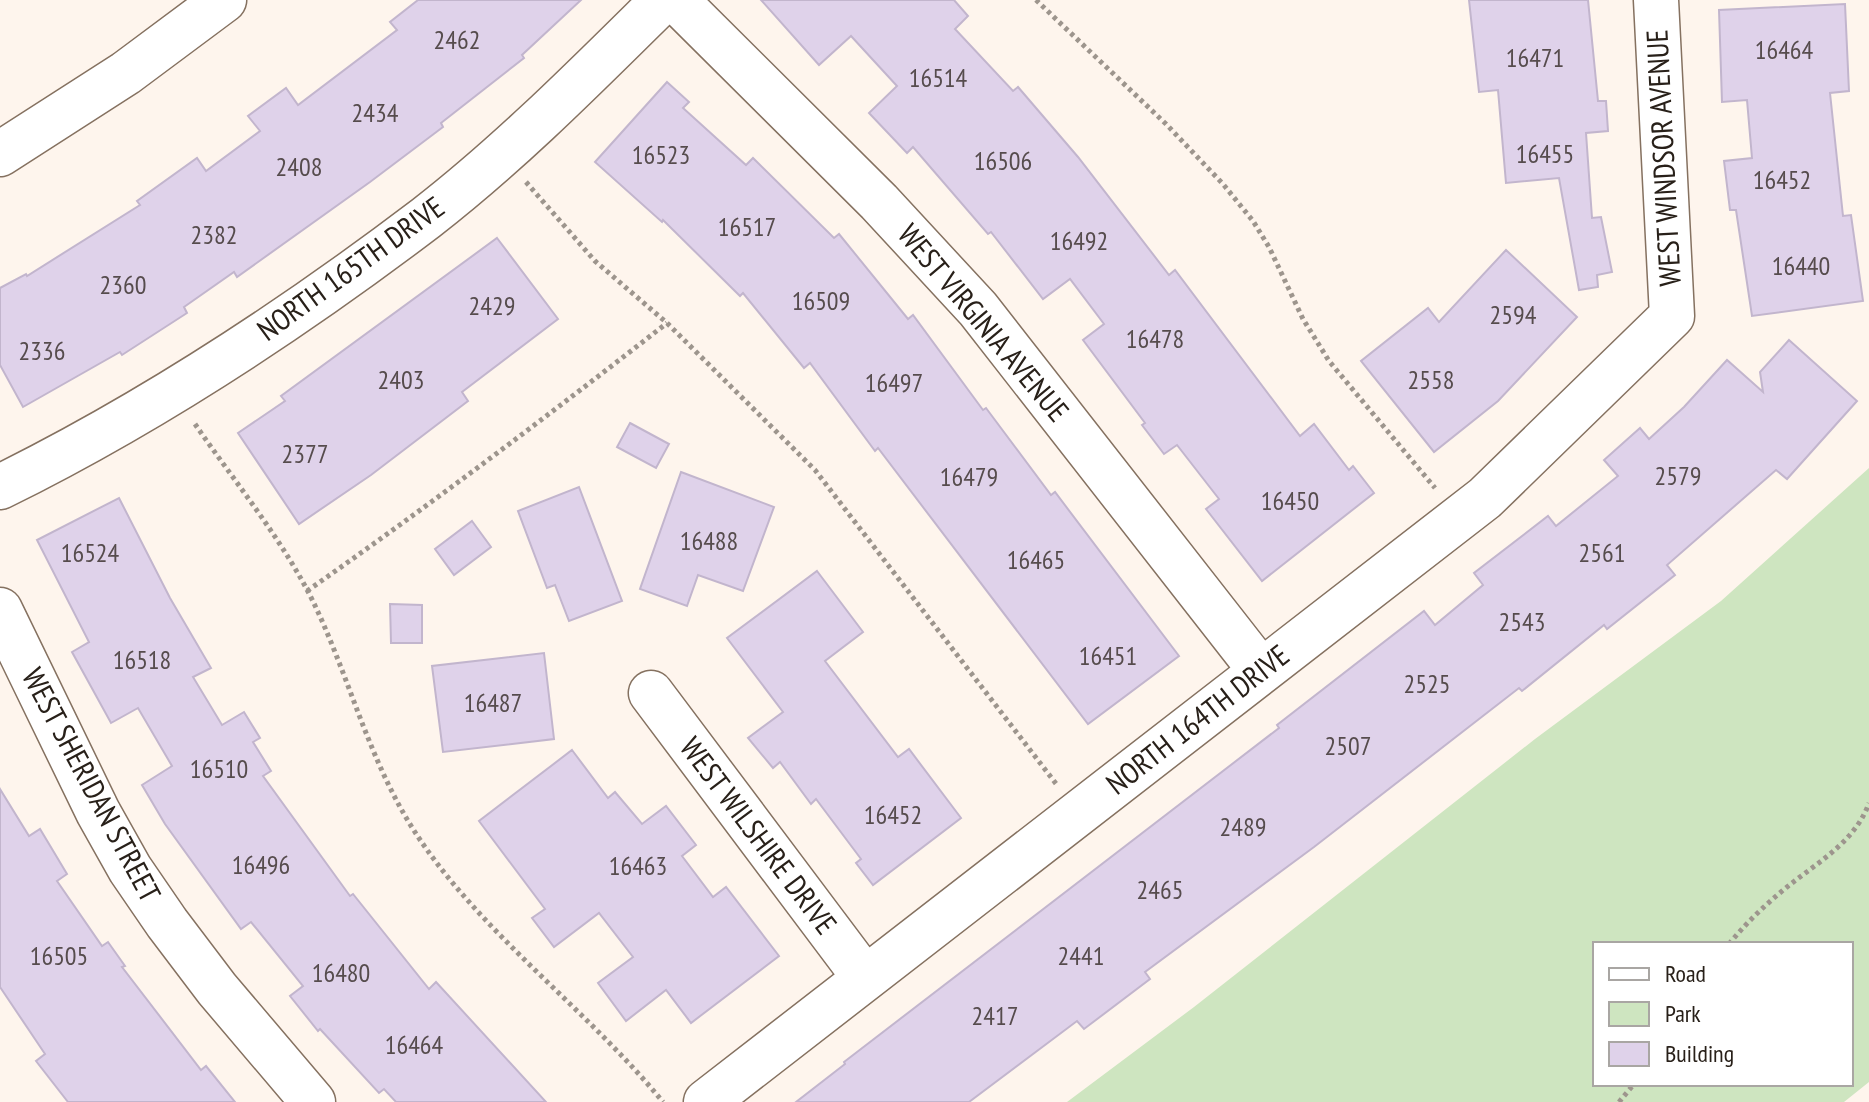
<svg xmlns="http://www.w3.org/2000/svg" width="1869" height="1102" viewBox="0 0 1869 1102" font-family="'PT Sans Narrow',sans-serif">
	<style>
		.green { fill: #cee5c0; fill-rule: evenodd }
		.building { fill: #dfd2ea; stroke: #c2b5cd; stroke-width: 2 }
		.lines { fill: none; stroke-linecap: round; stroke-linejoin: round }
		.minor-casing { stroke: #857160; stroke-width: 47 }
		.path { stroke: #9d958d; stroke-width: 5; stroke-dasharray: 4 4; stroke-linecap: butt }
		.minor { stroke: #fff; stroke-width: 44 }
		.labels { text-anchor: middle; stroke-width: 8; stroke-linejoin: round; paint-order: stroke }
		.number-label { font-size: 26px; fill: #564c4d }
		.street-label { font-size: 30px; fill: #282019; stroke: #fff }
	</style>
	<rect width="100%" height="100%" fill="#fef5ed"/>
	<path class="green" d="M1869,468V1082L1844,1102H1067L1194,1007L1535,739L1721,601ZM1595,944H1851V1084H1595Z"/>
	<g class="building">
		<polygon points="418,0 581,0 522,55 524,58 441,123 443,127 370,182 237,277 234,272 184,307 187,313 122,355 120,352 23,407 0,365 0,288 26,274 27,276 140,205 137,201 197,158 206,171 260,131 248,116 286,88 298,105 397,30 390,22"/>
		<polygon points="761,0 954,0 968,16 955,29 1013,91 1018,87 1078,157 1169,275 1175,270 1300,436 1314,424 1349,470 1353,466 1374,493 1262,581 1206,509 1219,499 1177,445 1164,454 1142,425 1145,423 1083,340 1104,324 1070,279 1043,299 991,232 988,234 913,147 907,153 869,113 897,86 851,36 819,65"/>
		<polygon points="1469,0 1588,0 1598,101 1606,101 1608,131 1586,133 1592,218 1601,217 1612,272 1597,275 1598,287 1579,290 1559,178 1506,183 1498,90 1479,92"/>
		<polygon points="1845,4 1849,91 1830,93 1843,216 1851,215 1863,301 1752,316 1736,210 1730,210 1724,161 1752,158 1747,100 1722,102 1719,10"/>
		<polygon points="667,82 689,102 683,108 746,165 753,158 834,238 839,234 908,319 913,315 983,410 986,408 1051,495 1055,492 1179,656 1088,724 878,448 875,451 810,363 804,368 743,293 740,296 663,220 662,222 595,162"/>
		<polygon points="497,238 558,319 462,392 468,401 371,475 299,524 238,433 285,401 281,396"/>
		<polygon points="1506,250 1577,317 1498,401 1434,452 1361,361 1428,308 1439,322"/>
		<polygon points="1789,340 1857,401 1787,479 1776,470 1667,565 1675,575 1607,629 1604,625 1522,691 1519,688 1314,847 1145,972 1150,979 1084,1029 1077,1021 969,1102 796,1102 845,1064 844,1062 1279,728 1277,725 1424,611 1435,625 1483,585 1474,573 1548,516 1556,526 1618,476 1604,460 1640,428 1649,439 1684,407 1727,360 1763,392 1760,372"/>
		<polygon points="630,423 669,444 656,468 617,447"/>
		<polygon points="681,472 774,507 743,591 698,575 687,606 640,589"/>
		<polygon points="579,487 622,601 569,621 555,585 547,588 518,511"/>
		<polygon points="119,498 170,598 211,668 193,677 222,725 244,712 260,738 253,742 271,771 263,776 350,896 353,894 429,989 436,982 546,1102 396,1102 384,1089 379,1093 320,1029 318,1031 290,996 303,986 251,922 241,929 165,824 142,785 172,766 138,708 111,723 72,652 89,642 37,540"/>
		<polygon points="472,521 491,547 454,575 435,549"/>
		<polygon points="817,571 863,632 825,661 898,757 909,749 961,818 873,885 856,863 861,859 816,799 811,804 780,762 773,768 748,738 783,712 727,638"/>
		<polygon points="390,604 422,605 422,643 391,643"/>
		<polygon points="544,653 554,739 443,752 432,666"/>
		<polygon points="572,750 608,798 615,792 642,824 666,806 696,845 682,856 713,897 726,887 779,956 691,1023 666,990 626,1021 598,983 633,957 599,913 554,947 532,918 545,909 479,821"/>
		<polygon points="0,789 29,836 40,829 67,874 57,881 102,946 108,942 125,966 122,967 201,1070 206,1066 235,1102 68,1102 36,1061 45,1054 0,987"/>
	</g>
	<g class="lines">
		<defs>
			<g id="minor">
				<polyline points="676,0 879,202 978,309 1261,671"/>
				<polyline points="0,154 126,73 224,0"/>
				<path d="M0,487C150,413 293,319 426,218C511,152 587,75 663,0"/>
				<polyline points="0,610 98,812 130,869 167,923 217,989 313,1102"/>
				<polyline points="651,693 865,978"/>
				<polyline points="706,1102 1485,498 1672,316 1656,0"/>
			</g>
		</defs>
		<use href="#minor" class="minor-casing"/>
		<g class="path">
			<polyline points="1036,0 1166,124 1223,184 1253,221 1269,247 1303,319 1329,361 1435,488"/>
			<polyline points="526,182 595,261 667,323 815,470 1057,785"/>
			<path d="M195,424C236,484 288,546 318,612C351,684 370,761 413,829C477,930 587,1009 663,1102"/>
			<path d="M307,591C430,505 549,415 667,323"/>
			<path d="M1729,944C1746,923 1766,904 1787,887C1818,862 1855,842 1869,803"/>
			<polyline points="1619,1102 1634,1084"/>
		</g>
		<use href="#minor" class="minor"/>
	</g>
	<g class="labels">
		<g class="number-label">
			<text x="457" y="49">2462</text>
			<text x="1784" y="59">16464</text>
			<text x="1535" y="67">16471</text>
			<text x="938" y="87">16514</text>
			<text x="375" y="122">2434</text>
			<text x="1545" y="163">16455</text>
			<text x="661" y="164">16523</text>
			<text x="1003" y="170">16506</text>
			<text x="299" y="176">2408</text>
			<text x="1782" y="189">16452</text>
			<text x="747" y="236">16517</text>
			<text x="214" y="244">2382</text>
			<text x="1079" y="250">16492</text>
			<text x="1801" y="275">16440</text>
			<text x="123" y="294">2360</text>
			<text x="821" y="310">16509</text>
			<text x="492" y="315">2429</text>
			<text x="1513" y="324">2594</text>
			<text x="1155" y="348">16478</text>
			<text x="42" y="360">2336</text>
			<text x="401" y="389">2403</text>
			<text x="1431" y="389">2558</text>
			<text x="894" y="392">16497</text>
			<text x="305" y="463">2377</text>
			<text x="1678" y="485">2579</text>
			<text x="969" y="486">16479</text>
			<text x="1290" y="510">16450</text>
			<text x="709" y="550">16488</text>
			<text x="90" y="562">16524</text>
			<text x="1602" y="562">2561</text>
			<text x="1036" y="569">16465</text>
			<text x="1522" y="631">2543</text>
			<text x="1108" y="665">16451</text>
			<text x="142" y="669">16518</text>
			<text x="1427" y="693">2525</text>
			<text x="493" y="712">16487</text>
			<text x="1348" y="755">2507</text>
			<text x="219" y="778">16510</text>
			<text x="893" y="824">16452</text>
			<text x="1243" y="836">2489</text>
			<text x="261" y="874">16496</text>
			<text x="638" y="875">16463</text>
			<text x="1160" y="899">2465</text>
			<text x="59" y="965">16505</text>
			<text x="1081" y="965">2441</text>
			<text x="341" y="982">16480</text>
			<text x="995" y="1025">2417</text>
			<text x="414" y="1054">16464</text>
		</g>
		<g class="street-label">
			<text transform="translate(1664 158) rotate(-93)" y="10">WEST WINDSOR AVENUE</text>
			<text transform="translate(351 269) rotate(-36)" y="10">NORTH 165TH DRIVE</text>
			<text transform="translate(983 323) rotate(50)" y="10">WEST VIRGINIA AVENUE</text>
			<text transform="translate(1198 720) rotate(-38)" y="10">NORTH 164TH DRIVE</text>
			<text transform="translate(91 785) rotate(62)" y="10">WEST SHERIDAN STREET</text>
			<text transform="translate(758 836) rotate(53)" y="10">WEST WILSHIRE DRIVE</text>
		</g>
	</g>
	<rect x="1593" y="942" width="260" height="144" fill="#ffffff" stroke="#a9a6a3" stroke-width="2"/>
	<rect x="1609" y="968" width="40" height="12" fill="#ffffff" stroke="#a9a6a3" stroke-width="2"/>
	<text x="1665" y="982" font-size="24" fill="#282019">Road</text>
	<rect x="1609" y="1002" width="40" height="24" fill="#cee5c0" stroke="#a9a6a3" stroke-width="2"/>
	<text x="1665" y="1022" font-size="24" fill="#282019">Park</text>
	<rect x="1609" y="1042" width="40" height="24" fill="#dfd2ea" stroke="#a9a6a3" stroke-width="2"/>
	<text x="1665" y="1062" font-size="24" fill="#282019">Building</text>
</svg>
